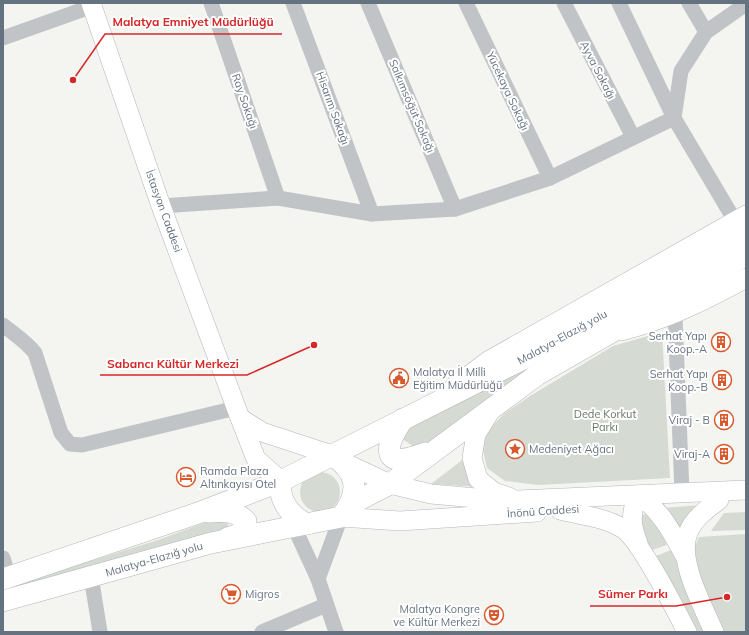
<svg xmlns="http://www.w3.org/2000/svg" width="749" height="635" viewBox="0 0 749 635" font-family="Mulish,sans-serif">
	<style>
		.green { fill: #d5dbd2 }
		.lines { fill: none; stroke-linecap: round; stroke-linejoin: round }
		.major-casing { stroke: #b3b7ba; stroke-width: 20 }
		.highway-casing { stroke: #b3b6b9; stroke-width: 22 }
		.minor { stroke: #c0c4c7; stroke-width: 15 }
		.major { stroke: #fff; stroke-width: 19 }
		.highway { stroke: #fff; stroke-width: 21 }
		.labels { text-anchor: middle; stroke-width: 4; stroke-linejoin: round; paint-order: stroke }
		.street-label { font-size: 11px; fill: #657380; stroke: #fff }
		.poi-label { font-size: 11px; fill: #657380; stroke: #fff; text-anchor: end }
		.park-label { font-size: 11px; fill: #677864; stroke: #fff }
		.leader { fill: none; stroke: #d62828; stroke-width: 1.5 }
		.callout-dot { fill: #d62828; stroke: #fff; stroke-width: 1.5 }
		.callout-label { font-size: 12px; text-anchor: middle; font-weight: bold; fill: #d62828; stroke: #fff; stroke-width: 4; stroke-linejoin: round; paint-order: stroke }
	</style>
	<rect width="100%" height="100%" fill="#f4f4f1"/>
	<g class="green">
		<polygon points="744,245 526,377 418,450 397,435 510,375"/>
		<polygon points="662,332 670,478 538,485 505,481 487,468 483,450 486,432 505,413 530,396 613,346"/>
		<polygon points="466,457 480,487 431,484"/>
		<circle cx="320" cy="492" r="20"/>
		<polygon points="702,505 680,537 661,508"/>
		<polygon points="746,512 746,530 711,531 724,513"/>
		<polygon points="652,513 667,545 649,551 637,516"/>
		<polygon points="225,515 229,528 3,596 3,588 158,540"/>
		<polygon points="746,534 746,632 724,632 693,562 695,546 699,537"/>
		<polygon points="676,548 677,562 707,632 698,632 656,556"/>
	</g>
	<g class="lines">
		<defs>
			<g id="major">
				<polyline points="91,3 161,206 240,418 256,459 281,481"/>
				<path d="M621,331C666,320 706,300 746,278"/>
				<polyline points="452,390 456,385 488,361 746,215"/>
				<polyline points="491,410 476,434 472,458 478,479 494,492 509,497"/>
				<polyline points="240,418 262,432 332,455"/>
				<polyline points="343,462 390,484 431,494 476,498 518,500 746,490"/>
				<path d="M560,510C580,515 603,517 622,528C640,539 676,611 687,632"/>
				<polyline points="341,517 400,521 537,512"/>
				<path d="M638,543C631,526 629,510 640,495C662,513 672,532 685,556"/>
				<path d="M714,632C703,606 677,560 688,533C694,518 707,509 719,500"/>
			</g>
			<g id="highway">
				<path d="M403,419C382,450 382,470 425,453"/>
				<path d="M281,481C278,500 290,516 307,524"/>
				<polyline points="351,504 390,484 537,375 746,255"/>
				<path d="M209,512C223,511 235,510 246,521L245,529L237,535L227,538"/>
				<polyline points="3,579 198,513 281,481 533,354 746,234"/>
				<path d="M3,601L211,543L341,517C360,493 359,473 332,455"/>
			</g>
		</defs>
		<use href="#major" class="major-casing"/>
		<use href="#highway" class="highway-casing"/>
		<g class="minor">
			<polyline points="211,3 278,198"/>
			<polyline points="293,3 372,214"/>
			<polyline points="368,3 455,209"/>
			<polyline points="466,3 550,178"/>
			<polyline points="564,3 633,137"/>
			<polyline points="619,3 674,118 735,221"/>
			<polyline points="689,3 706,32"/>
			<polyline points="3,38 93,6"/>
			<polyline points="161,206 278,198 372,214 455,209 550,178 674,118 681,71 706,32 746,4"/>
			<polyline points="675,315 682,493"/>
			<path d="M3,325C14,334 27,342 35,353L61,433L70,444L82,445L236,408"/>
			<polyline points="290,518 318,579 336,632"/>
			<polyline points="3,558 9,577"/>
			<polyline points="91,576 100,632"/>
			<polyline points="318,579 341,517"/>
			<polyline points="262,632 326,605"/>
		</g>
		<use href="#major" class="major"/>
		<use href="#highway" class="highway"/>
	</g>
	<defs>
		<symbol id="building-ring" viewBox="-11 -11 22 22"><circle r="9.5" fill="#fff" stroke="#d75a2e" stroke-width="1.5"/><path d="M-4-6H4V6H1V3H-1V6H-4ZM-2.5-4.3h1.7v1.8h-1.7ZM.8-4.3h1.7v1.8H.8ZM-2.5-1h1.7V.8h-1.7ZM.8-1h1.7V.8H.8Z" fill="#d75a2e"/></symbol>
		<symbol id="civic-ring" viewBox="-11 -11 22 22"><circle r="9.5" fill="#fff" stroke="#d75a2e" stroke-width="1.5"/><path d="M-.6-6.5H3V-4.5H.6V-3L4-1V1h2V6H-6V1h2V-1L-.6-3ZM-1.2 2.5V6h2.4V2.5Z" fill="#d75a2e"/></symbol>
		<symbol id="sight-ring" viewBox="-11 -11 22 22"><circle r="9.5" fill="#fff" stroke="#d75a2e" stroke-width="1.5"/><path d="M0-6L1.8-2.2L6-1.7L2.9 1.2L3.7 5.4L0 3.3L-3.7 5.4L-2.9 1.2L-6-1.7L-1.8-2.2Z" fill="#d75a2e"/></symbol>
		<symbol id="hotel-ring" viewBox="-11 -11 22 22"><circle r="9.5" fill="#fff" stroke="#d75a2e" stroke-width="1.5"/><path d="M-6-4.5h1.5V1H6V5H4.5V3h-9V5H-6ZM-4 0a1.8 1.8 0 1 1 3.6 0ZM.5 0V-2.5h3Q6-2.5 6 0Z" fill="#d75a2e"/></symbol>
		<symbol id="supermarket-ring" viewBox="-11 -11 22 22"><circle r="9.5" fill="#fff" stroke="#d75a2e" stroke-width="1.5"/><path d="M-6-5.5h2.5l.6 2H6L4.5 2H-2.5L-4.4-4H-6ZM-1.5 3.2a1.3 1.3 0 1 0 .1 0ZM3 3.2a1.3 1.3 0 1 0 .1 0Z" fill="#d75a2e"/></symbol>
		<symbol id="theatre-ring" viewBox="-11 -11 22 22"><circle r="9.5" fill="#fff" stroke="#d75a2e" stroke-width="1.5"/><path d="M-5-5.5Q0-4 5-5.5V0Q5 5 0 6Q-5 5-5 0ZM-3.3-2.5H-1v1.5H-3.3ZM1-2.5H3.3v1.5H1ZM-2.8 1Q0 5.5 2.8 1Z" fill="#d75a2e"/></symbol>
	</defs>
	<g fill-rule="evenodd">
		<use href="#building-ring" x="710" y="331" width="22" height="22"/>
		<use href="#civic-ring" x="388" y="367" width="22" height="22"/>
		<use href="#building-ring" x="711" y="369" width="22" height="22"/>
		<use href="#building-ring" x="713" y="409" width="22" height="22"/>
		<use href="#sight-ring" x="504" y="438" width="22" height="22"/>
		<use href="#building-ring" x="713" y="443" width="22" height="22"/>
		<use href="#hotel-ring" x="175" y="466" width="22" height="22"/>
		<use href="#supermarket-ring" x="220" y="583" width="22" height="22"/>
		<use href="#theatre-ring" x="483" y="604" width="22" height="22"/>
	</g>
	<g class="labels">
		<g class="street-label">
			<text transform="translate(598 70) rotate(63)" y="4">Ayva Sokağı</text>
			<text transform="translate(508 91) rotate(65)" y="4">Yücekaya Sokağı</text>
			<text transform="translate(245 101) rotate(71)" y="4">Ray Sokağı</text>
			<text transform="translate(412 106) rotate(67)" y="4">Salkımsöğüt Sokağı</text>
			<text transform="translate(333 108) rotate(70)" y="4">Hisarım Sokağı</text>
			<text transform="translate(164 211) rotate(70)" y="4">İstasyon Caddesi</text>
			<text transform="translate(562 337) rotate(-29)" y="4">Malatya-Elazığ yolu</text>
			<text transform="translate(543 511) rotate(-4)" y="4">İnönü Caddesi</text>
			<text transform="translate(154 559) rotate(-16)" y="4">Malatya-Elazığ yolu</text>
		</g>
		<g class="poi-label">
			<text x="707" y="340">Serhat Yapı<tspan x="707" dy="13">Koop.-A</tspan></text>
			<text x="413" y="376" text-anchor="start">Malatya İl Milli<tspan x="413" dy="13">Eğitim Müdürlüğü</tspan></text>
			<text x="708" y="378">Serhat Yapı<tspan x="708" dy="13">Koop.-B</tspan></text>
			<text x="710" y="424">Viraj - B</text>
			<text x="529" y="453" text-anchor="start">Medeniyet Ağacı</text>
			<text x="710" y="458">Viraj-A</text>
			<text x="200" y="475" text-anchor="start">Ramda Plaza<tspan x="200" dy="13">Altınkayısı Otel</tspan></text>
			<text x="245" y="598" text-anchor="start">Migros</text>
			<text x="480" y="613">Malatya Kongre<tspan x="480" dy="13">ve Kültür Merkezi</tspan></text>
		</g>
		<g class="park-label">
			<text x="605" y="418">Dede Korkut<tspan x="605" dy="13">Parkı</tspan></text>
		</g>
	</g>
	<path class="leader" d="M73 80L105 34H282M314 345L247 375H100M727 597L676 606H590"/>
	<g class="callout-dot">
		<circle cx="73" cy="80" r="4"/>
		<circle cx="314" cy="345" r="4"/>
		<circle cx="727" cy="597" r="4"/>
	</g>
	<g class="callout-label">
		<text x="193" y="26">Malatya Emniyet Müdürlüğü</text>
		<text x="173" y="368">Sabancı Kültür Merkezi</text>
		<text x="633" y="598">Sümer Parkı</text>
	</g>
	<rect width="749" height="635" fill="none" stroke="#657380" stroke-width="8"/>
</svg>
